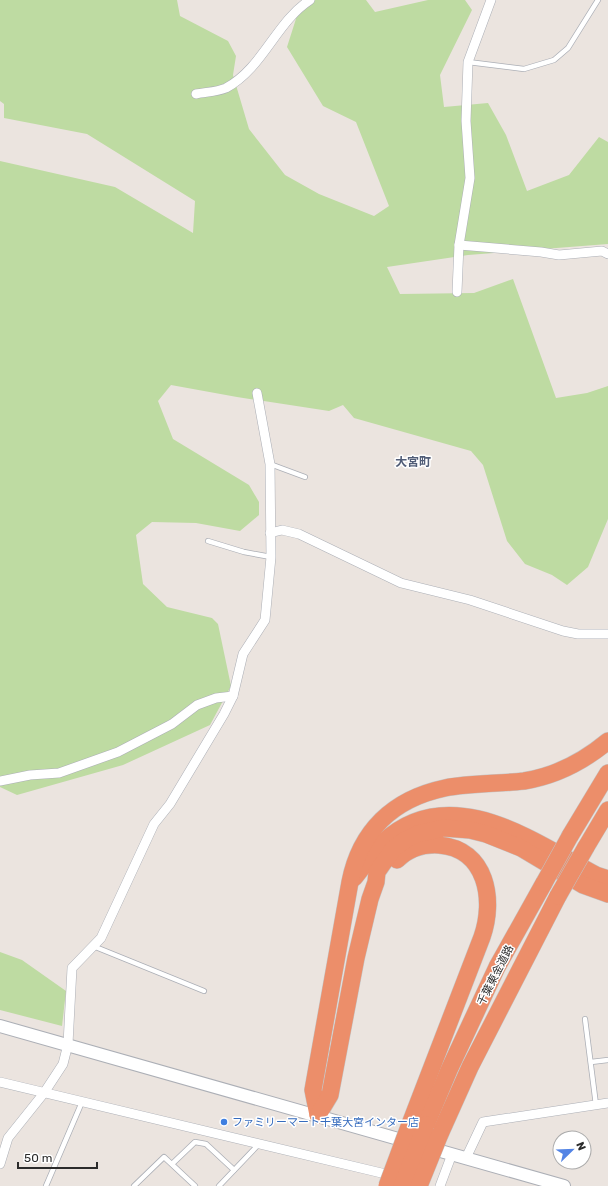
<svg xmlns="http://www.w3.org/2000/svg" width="608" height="1186" viewBox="0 0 608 1186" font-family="Rubik,'Noto Sans JP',sans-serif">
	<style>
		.green { fill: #bedba2 }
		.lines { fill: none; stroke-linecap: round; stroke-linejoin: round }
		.service-casing { stroke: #acafb6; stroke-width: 6 }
		.minor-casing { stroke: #acafb6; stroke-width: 10 }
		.tertiary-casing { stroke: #acafb6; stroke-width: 14 }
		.motorway-casing { stroke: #c4c4c4; stroke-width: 18 }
		.service { stroke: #fff; stroke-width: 4.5 }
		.minor { stroke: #fff; stroke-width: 9 }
		.tertiary { stroke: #fff; stroke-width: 12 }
		.motorway { stroke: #ec8e6a; stroke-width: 17 }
		.motorway-bridge-casing { stroke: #c4c4c4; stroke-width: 18; stroke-linecap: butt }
		.motorway-bridge { stroke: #ec8e6a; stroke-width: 17 }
		.shop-dot { fill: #3f7fe0; stroke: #fff; stroke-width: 1.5 }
		.labels { text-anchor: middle; stroke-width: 3; stroke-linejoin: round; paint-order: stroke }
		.street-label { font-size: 11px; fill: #2b2b2b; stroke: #fff }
		.shop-label { font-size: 11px; fill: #366cbe; stroke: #fff; text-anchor: start }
		.neighbourhood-label { font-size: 12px; font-weight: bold; fill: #515d77; stroke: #fff }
	</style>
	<rect width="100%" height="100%" fill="#ebe4df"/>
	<g class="green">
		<polygon points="0,0 177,0 180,16 228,41 236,56 233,75 249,129 285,175 319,194 374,216 389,206 356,122 323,106 287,47 302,0 366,0 375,12 428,0 465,0 472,10 440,75 444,107 488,103 506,135 527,191 569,175 599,137 608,142 608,244 468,255 387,267 400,294 474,293 513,279 556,398 587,393 608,386 608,519 588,567 567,585 552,575 525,564 507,541 483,465 471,451 354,418 343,405 329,411 237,397 171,385 158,401 173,439 249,485 259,502 259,515 240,531 196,523 152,522 136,535 143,584 167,607 212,618 218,624 231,686 210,725 123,765 17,795 0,787 0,161 115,187 193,233 195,201 87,134 4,118 4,104 0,101"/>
		<polygon points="0,952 22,960 66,991 62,1026 0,1010"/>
	</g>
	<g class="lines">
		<defs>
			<g id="service">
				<polyline points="468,62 524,69 554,60 568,48 598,0"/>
				<polyline points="270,464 305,477"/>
				<polyline points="208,541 244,552 271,557"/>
				<polyline points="93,946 204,991"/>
				<polyline points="585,1019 596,1105"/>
				<polyline points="591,1062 608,1060"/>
				<polyline points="172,1164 195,1142 206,1144 234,1170"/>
				<polyline points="46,1186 82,1102"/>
				<polyline points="134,1186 164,1157 195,1186"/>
				<polyline points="219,1186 259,1144"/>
			</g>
			<g id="minor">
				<path d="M196,94C205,92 217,92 226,88C263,68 276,22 310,0"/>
				<polyline points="459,245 541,252 559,255 602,251 608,254"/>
				<polyline points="457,292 459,245 470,178 466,121 468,62 491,0"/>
				<polyline points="270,533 282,530 299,534 401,583 470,600 563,631 578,634 608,634"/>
				<polyline points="0,781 30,775 59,773 118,752 172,724 197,705 216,698 233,696"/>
				<polyline points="0,1082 394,1176"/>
				<polyline points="466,1158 483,1122 608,1103"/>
				<polyline points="0,1164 8,1138 44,1093 63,1064 68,1044 72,968 101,938 154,824 170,804 224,714 233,696 243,654 265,620 271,557 270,464 257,393"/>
				<polyline points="440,1186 452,1154"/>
			</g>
			<polyline id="tertiary" points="0,1026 564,1186"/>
			<g id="motorway">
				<polyline points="570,836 608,773"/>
				<polyline points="586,847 608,810"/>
				<path d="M397,860C408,849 423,844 439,845C487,849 495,900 482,937L410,1124"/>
				<path d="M354,878C364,866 372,853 383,842C450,780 533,841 596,875L608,879"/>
				<path d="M318,1115L313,1090L350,882C360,831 393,799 445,788C470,783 498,784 524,781C555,776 584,761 608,741"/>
				<polyline points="318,1115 330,1095 356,958 370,899 376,882 377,872 393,849 405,840 417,834 444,828 470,830 486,834 521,848 583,885 608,894"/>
				<polyline points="426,1125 449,1070 497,967 544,883"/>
				<polyline points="440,1134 470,1067 558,896"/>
			</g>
		</defs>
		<use href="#service" class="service-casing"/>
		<use href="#minor" class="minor-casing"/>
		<use href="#tertiary" class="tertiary-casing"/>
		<use href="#motorway" class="motorway-casing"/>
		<use href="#service" class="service"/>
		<use href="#minor" class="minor"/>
		<use href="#tertiary" class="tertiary"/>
		<use href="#motorway" class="motorway"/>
		<defs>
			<g id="motorway-bridge">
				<polyline points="544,883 570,836"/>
				<polyline points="558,896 586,847"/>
				<polyline points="387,1186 410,1124"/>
				<polyline points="402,1186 426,1125"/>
				<polyline points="419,1186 440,1134"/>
			</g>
		</defs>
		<use href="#motorway-bridge" class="motorway-bridge-casing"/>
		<use href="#motorway-bridge" class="motorway-bridge"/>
	</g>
	<circle class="shop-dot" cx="224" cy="1122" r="4"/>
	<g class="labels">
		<g class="street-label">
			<text transform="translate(495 975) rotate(-63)" y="4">千葉東金道路</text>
		</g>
		<g class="shop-label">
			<text x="232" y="1126">ファミリーマート千葉大宮インター店</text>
		</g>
		<g class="neighbourhood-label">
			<text x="413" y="466">大宮町</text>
		</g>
	</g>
	<g transform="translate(572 1150) rotate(67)"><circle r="19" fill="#ffffff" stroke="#aaaaaa"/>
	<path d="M0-3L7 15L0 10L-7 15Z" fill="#5384e5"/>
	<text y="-6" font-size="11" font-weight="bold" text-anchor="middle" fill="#2b2b2b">N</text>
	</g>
	<path d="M18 1162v6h79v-6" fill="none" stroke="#2b2b2b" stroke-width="2"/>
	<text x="24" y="1162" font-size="12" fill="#2b2b2b" stroke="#ffffff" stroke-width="3" paint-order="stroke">50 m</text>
</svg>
